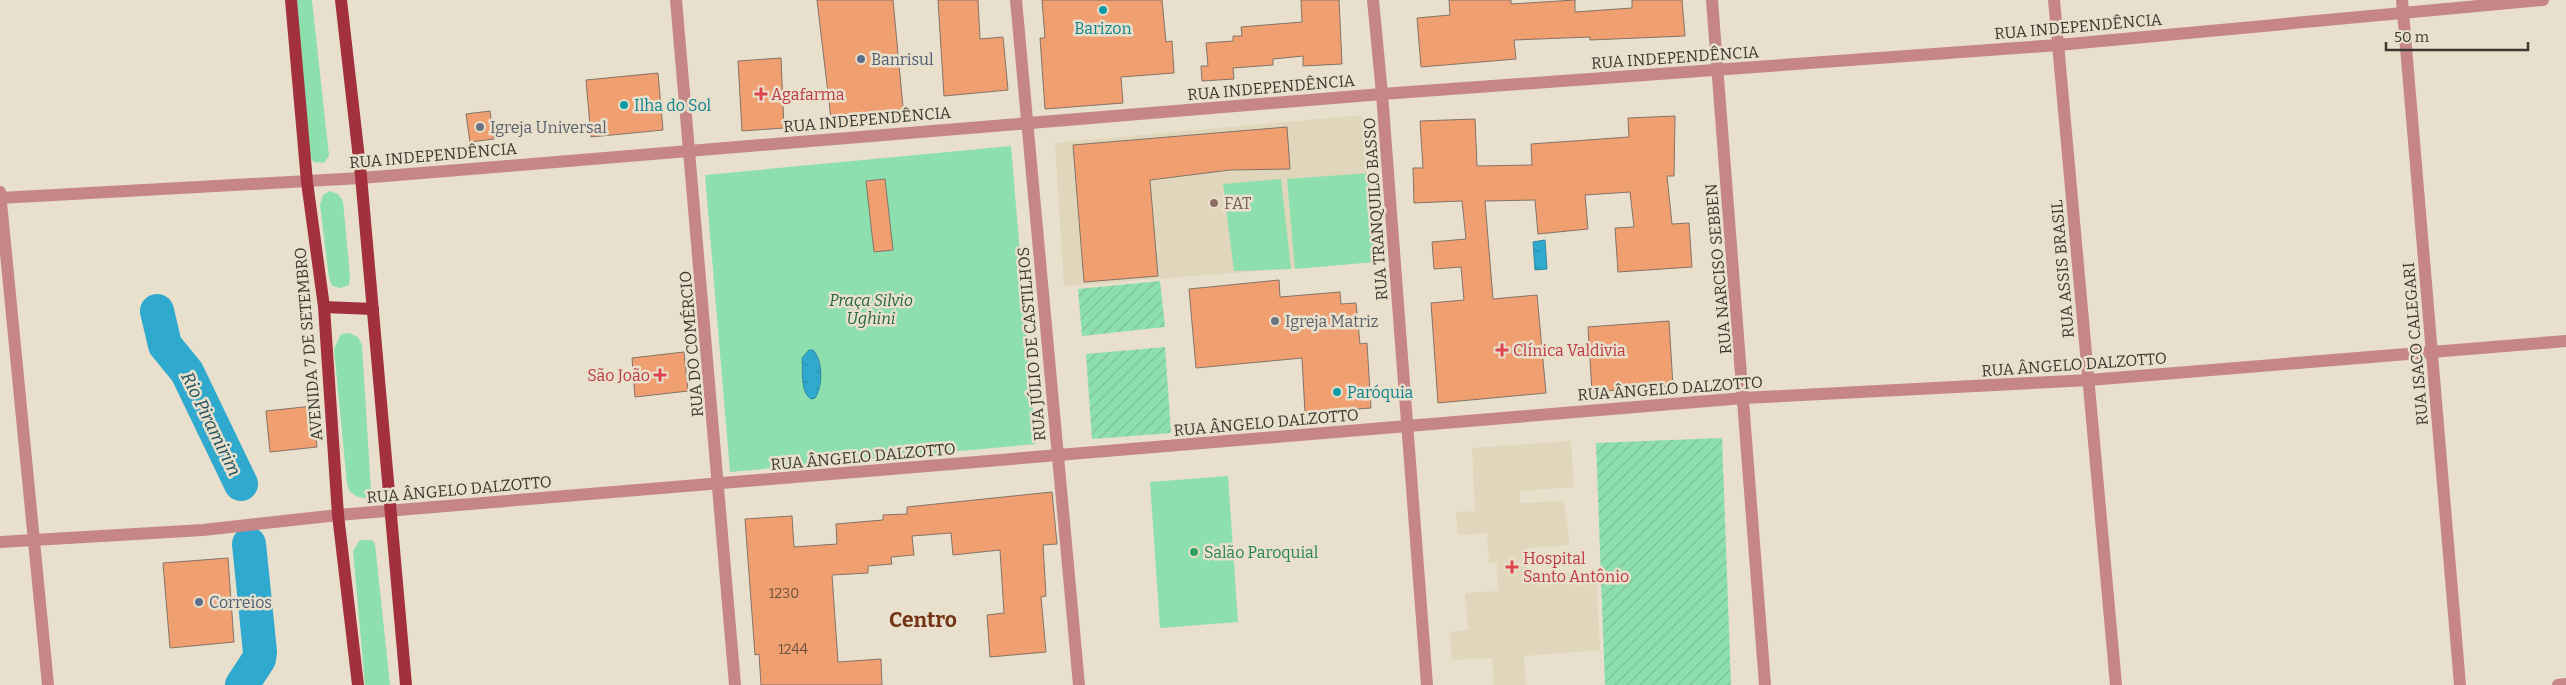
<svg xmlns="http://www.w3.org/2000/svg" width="2566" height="685" viewBox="0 0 2566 685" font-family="Bitter,serif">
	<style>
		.built { fill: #e0d6bb }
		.green { fill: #8edfae }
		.garden { fill: url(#garden-furrows) }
		.water { fill: url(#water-ripples); stroke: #33879f }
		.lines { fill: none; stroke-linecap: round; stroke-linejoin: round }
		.river { stroke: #2fa9ce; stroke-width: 34 }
		.building { fill: #f09f70; stroke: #857268 }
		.minor { stroke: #c68687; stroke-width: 12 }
		.major { stroke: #a3313d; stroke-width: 12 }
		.culture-dot { fill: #0f9aa8; stroke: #e8e0cc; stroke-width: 2 }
		.service-dot { fill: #5c6f8a; stroke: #e8e0cc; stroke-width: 2 }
		.health-dot { fill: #e0444e; stroke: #e8e0cc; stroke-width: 2 }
		.worship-dot { fill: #6b7280; stroke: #e8e0cc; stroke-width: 2 }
		.education-dot { fill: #8d6e63; stroke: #e8e0cc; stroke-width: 2 }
		.leisure-dot { fill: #2e9e5b; stroke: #e8e0cc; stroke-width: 2 }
		.labels { text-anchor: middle; stroke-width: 5; stroke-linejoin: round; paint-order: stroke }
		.number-label { font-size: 14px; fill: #695241 }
		.street-label { font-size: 16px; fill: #3c3931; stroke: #e8e0cc }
		.culture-label { font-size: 16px; fill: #0d838f; stroke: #e8e0cc; text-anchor: start }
		.service-label { font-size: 16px; fill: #4e5e75; stroke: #e8e0cc; text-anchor: start }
		.health-label { font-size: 16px; fill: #be3a42; stroke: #e8e0cc; text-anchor: start }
		.worship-label { font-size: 16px; fill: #5b616d; stroke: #e8e0cc; text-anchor: start }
		.education-label { font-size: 16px; fill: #785e54; stroke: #e8e0cc; text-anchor: start }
		.park-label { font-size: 16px; font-style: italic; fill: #256543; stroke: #e8e0cc }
		.leisure-label { font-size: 16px; fill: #27864d; stroke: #e8e0cc; text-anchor: start }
		.water-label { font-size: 18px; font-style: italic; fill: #1e4e5e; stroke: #e8e0cc }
		.district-label { font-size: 21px; font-weight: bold; fill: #733314; stroke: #e8e0cc }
	</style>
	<defs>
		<pattern id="garden-furrows" width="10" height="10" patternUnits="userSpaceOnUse" patternTransform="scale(1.25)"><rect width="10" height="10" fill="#8edfae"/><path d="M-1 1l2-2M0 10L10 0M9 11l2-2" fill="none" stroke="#7bc096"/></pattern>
		<pattern id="water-ripples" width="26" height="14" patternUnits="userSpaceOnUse" patternTransform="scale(1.25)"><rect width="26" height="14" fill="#2fa9ce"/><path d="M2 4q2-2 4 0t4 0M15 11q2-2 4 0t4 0" fill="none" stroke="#298ba8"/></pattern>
	</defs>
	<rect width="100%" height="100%" fill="#e8e0cc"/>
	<g class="built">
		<polygon points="1362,115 1375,262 1064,286 1055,143"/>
		<polygon points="1571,441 1574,487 1520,491 1520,503 1564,501 1570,545 1527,548 1529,576 1596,572 1600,650 1524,656 1526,685 1494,685 1492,658 1452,660 1450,632 1468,630 1465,593 1498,591 1497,562 1489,563 1487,533 1458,535 1456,512 1475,511 1472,448"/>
	</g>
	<g class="green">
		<polygon points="294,0 312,0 329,156 324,163 314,162 309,156"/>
		<polygon points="1011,146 1036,444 730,472 705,175"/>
		<polygon points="1369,173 1375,262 1295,269 1287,179"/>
		<polygon points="1281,179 1291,269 1234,271 1223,184"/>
		<polygon points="330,191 338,194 343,201 350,276 349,285 341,288 332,286 329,278 320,205 323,195"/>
		<polygon points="349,333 358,337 362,345 371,490 366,498 358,497 350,492 347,484 334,349 341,334"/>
		<polygon points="1228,476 1238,622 1160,628 1150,482"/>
		<polygon points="360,540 372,540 375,544 390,685 365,685 353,551"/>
	</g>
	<g class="garden">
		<polygon points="1160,281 1165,327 1082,336 1078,289"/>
		<polygon points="1165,347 1171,433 1092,439 1086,354"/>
		<polygon points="1722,438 1731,685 1605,685 1596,443"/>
	</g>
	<g class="water">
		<polygon points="1545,240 1547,269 1535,270 1533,242"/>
		<path d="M809,350H813C823,360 823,387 815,398L811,399C800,392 803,370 802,358Z"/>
	</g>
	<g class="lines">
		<g class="river">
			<polyline points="157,311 165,345 187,372 241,484"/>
			<polyline points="242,685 259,659 260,652 249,544"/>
		</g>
	</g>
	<g class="building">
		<polygon points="817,0 893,0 904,118 832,127"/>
		<polygon points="938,0 978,0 980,39 1003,37 1008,90 944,96"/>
		<polygon points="1042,0 1162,0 1166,42 1172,41 1174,73 1121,77 1123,103 1045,109 1040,38 1045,38"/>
		<polygon points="1301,0 1339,0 1342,64 1303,66 1303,56 1273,59 1273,65 1233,68 1234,79 1202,81 1201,66 1208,66 1206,43 1233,41 1233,36 1242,36 1241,27 1302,22"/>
		<polygon points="1449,0 1511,0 1511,4 1575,0 1575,12 1632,8 1632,0 1682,0 1685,36 1590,40 1590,37 1514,40 1516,59 1421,67 1417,18 1450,15"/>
		<polygon points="781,58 784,128 742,131 738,61"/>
		<polygon points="658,73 663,130 591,137 586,80"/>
		<polygon points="490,111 494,139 470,142 466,114"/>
		<polygon points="1675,116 1674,176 1667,176 1672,224 1689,223 1692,267 1618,272 1615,228 1634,227 1630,192 1585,195 1588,229 1538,234 1535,200 1485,201 1493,299 1537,295 1546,393 1438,403 1431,303 1464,300 1461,267 1434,269 1432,242 1466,239 1462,201 1414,203 1413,168 1423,168 1420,121 1475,119 1477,166 1532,165 1531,144 1629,137 1628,118"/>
		<polygon points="1287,127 1290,169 1230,170 1150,180 1158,276 1084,282 1073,145"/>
		<polygon points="885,179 893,250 874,252 866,181"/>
		<polygon points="1279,280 1280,297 1340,292 1341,304 1356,303 1360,344 1367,343 1371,408 1305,413 1302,358 1196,368 1189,289"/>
		<polygon points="1669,321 1673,386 1592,392 1588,327"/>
		<polygon points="684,352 688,391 635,397 632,358"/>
		<polygon points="313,406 317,447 270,452 266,411"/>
		<polygon points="1052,492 1057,544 1043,545 1046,596 1041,597 1046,652 990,657 987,615 1004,613 1000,550 953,555 951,533 912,536 914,555 891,557 892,564 868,566 868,573 832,575 838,662 881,659 882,685 761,685 759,654 755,655 745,519 792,516 794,547 837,544 836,524 883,520 883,515 907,514 907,507"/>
		<polygon points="228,558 234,642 170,648 163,563"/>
	</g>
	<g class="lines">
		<g class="minor">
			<polyline points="676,0 735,685"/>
			<polyline points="1016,0 1079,685"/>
			<polyline points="1373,0 1382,94 1427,685"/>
			<polyline points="1712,0 1765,685"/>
			<polyline points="2054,0 2116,685"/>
			<polyline points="2402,0 2460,685"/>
			<polyline points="0,192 48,685"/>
			<polyline points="0,198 361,178 1382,94 2058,45 2543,0"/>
			<polyline points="0,542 203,530 338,515 1744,398 2089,380 2566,341"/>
			<polyline points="2558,685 2566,684"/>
		</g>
		<g class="major">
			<polyline points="291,0 307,182 324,307 338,515 358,685"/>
			<polyline points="341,0 361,176 406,685"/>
			<polyline points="324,307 373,309"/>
		</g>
	</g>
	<g class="culture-dot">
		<circle cx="1103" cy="10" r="5"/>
		<circle cx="624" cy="105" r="5"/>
		<circle cx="1337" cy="392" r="5"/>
	</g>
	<g class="service-dot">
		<circle cx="861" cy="59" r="5"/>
		<circle cx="199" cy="602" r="5"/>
	</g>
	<g class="health-dot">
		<path d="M758.5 86.5h5v5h5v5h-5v5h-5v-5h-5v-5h5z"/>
		<path d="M1499.5 342.5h5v5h5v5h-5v5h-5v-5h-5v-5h5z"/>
		<path d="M657.5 367.5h5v5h5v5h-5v5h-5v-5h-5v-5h5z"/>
		<path d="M1509.5 559.5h5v5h5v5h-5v5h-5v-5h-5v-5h5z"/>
	</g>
	<g class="worship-dot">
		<circle cx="480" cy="127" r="5"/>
		<circle cx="1275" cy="321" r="5"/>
	</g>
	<circle class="education-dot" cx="1214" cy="203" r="5"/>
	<circle class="leisure-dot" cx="1194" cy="552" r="5"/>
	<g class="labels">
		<g class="number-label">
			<text x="784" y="598">1230</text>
			<text x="793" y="654">1244</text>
		</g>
		<g class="street-label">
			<text transform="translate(2078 26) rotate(-5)" y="6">RUA INDEPENDÊNCIA</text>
			<text transform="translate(1675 57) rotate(-4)" y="6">RUA INDEPENDÊNCIA</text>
			<text transform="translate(1271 87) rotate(-5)" y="6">RUA INDEPENDÊNCIA</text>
			<text transform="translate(867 119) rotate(-5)" y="6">RUA INDEPENDÊNCIA</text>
			<text transform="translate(433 155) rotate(-5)" y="6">RUA INDEPENDÊNCIA</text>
			<text transform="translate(1375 209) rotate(-94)" y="6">RUA TRANQUILO BASSO</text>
			<text transform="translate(1718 269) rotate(-95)" y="6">RUA NARCISO SEBBEN</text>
			<text transform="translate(2062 269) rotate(-95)" y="6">RUA ASSIS BRASIL</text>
			<text transform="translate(308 344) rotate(-95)" y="6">AVENIDA 7 DE SETEMBRO</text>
			<text transform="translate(691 344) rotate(-95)" y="6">RUA DO COMÉRCIO</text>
			<text transform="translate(1031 344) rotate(-95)" y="6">RUA JÚLIO DE CASTILHOS</text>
			<text transform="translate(2415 344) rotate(-95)" y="6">RUA ISACO CALEGARI</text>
			<text transform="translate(2074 364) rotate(-4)" y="6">RUA ÂNGELO DALZOTTO</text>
			<text transform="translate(1670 388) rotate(-4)" y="6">RUA ÂNGELO DALZOTTO</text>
			<text transform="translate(1266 422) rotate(-5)" y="6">RUA ÂNGELO DALZOTTO</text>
			<text transform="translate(863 456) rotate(-5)" y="6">RUA ÂNGELO DALZOTTO</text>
			<text transform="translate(459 489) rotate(-5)" y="6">RUA ÂNGELO DALZOTTO</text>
		</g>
		<g class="culture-label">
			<text x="1103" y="34" text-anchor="middle">Barizon</text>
			<text x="634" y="111">Ilha do Sol</text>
			<text x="1347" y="398">Paróquia</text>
		</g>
		<g class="service-label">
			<text x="871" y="65">Banrisul</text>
			<text x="209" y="608">Correios</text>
		</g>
		<g class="health-label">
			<text x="771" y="100">Agafarma</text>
			<text x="1513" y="356">Clínica Valdivia</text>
			<text x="650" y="381" text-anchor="end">São João</text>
			<text x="1523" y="564">Hospital<tspan x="1523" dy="18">Santo Antônio</tspan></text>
		</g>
		<g class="worship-label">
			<text x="490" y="133">Igreja Universal</text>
			<text x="1285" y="327">Igreja Matriz</text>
		</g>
		<g class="education-label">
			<text x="1224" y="209">FAT</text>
		</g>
		<g class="park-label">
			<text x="871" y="306">Praça Silvio<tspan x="871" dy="18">Ughini</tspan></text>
		</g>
		<g class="leisure-label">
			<text x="1204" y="558">Salão Paroquial</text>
		</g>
		<g class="water-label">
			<text transform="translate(211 424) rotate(64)" y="6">Rio Piramirim</text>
		</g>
		<g class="district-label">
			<text x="923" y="627">Centro</text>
		</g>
	</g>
	<path d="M2386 42v8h142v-8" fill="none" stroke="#3c3931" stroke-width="2.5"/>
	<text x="2394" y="42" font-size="15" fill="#3c3931" stroke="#e8e0cc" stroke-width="4" paint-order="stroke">50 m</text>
</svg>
